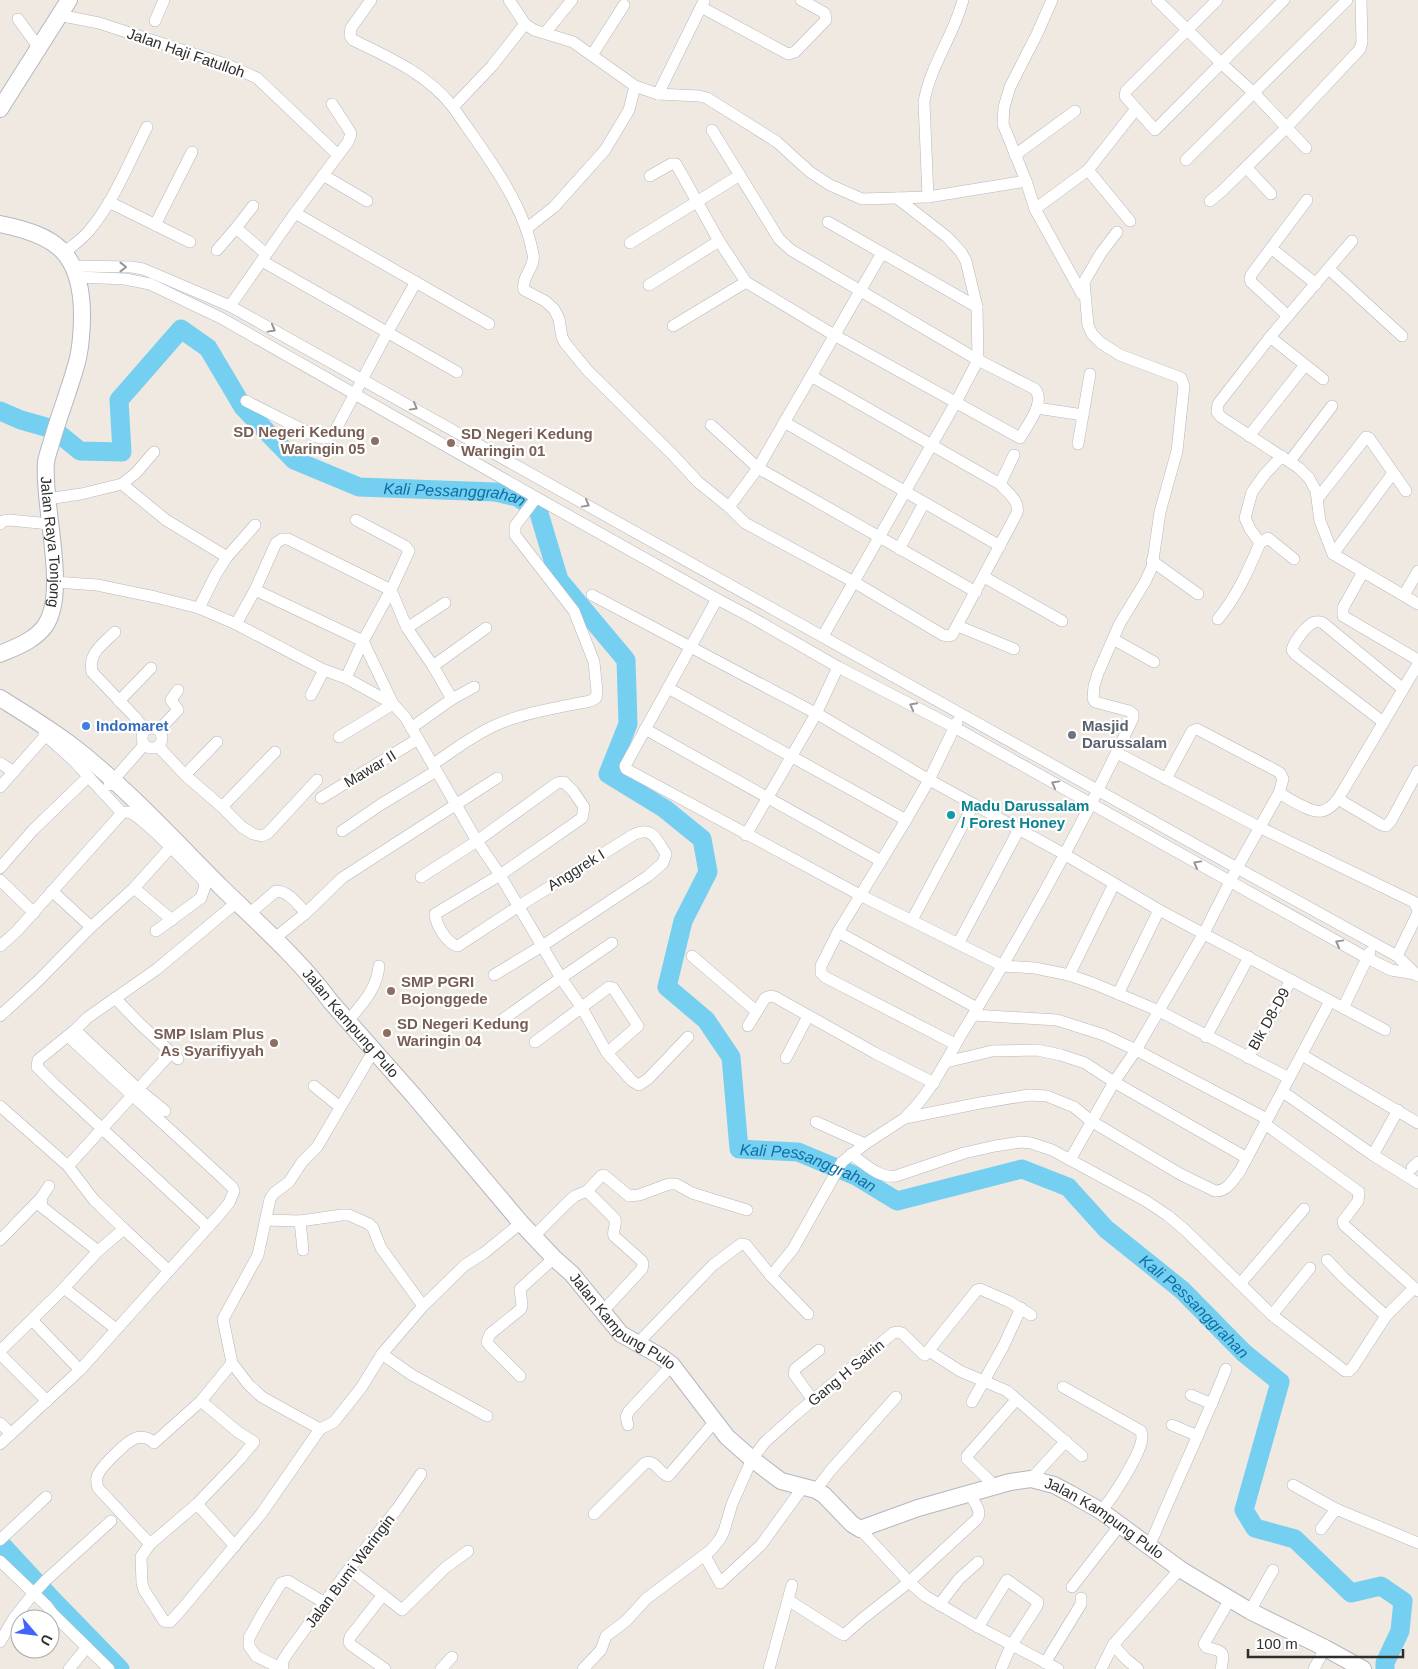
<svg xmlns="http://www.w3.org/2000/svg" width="1418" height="1669" viewBox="0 0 1418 1669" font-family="Arial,sans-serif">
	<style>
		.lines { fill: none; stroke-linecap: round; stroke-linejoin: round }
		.river { stroke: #75cff0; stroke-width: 19 }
		.street-casing { stroke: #b4b7c1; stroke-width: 12 }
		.secondary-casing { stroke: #b4b7c1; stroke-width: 18 }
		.street { stroke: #fff; stroke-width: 11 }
		.secondary { stroke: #fff; stroke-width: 16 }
		.oneway { stroke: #969696 }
		.education-dot { fill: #8d6e63; stroke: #fff; stroke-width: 2 }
		.shop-dot { fill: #3f7fe0; stroke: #fff; stroke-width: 2 }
		.worship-dot { fill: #6b7280; stroke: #fff; stroke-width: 2 }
		.culture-dot { fill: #0f9aa8; stroke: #fff; stroke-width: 2 }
		.labels { text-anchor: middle; stroke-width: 4.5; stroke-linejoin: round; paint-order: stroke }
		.street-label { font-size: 15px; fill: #2e2e2e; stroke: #fff }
		.education-label { font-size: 15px; font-weight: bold; fill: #785e54; stroke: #fff; text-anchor: start }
		.shop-label { font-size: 15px; font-weight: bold; fill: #366cbe; stroke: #fff; text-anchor: start }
		.worship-label { font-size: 15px; font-weight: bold; fill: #5b616d; stroke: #fff; text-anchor: start }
		.culture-label { font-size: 15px; font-weight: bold; fill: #0d838f; stroke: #fff; text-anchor: start }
		.water-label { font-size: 16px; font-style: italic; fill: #0d6fa3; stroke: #fff }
	</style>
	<rect width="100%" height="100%" fill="#efe9e1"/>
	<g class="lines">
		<g class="river">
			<path id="s1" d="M0,411L21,420L53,429L80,451L122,452L119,400L181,329L208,348L243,407L294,460L359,487L495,492L517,497L538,510L559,580L626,660L628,724L608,774L665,809L702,839L708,872L683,921L667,987L706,1020L731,1057L739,1149L798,1152L856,1176L897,1201L1022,1169L1068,1187L1106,1229L1182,1290L1244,1353L1280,1382L1244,1510L1255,1528L1295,1539L1351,1593L1381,1586L1403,1601L1400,1631L1385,1663V1669"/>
			<polyline points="0,1543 48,1595 120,1669"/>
		</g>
		<defs>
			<g id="street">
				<path d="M371,0L351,28L350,36L353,40C390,58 427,74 453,107C483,151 523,200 533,254C536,267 521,276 524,290L545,301L554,309L559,319L562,337L565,343L588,371L673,455L698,482L729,507L745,523L854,582L943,635L949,636L952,635L1017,513C1020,501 1008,493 1000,484L811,376"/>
				<polyline points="509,0 525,24 534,30 573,42 635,86 658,94 699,96 707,98 777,142 810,172 830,185 862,199 928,197 1026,181"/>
				<polyline points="1052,0 1037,34 1010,87 1004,107 1003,124 1026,181 1035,209 1082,294"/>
				<polyline points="1157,0 1221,63 1255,94 1306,148"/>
				<polyline points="1217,0 1126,91 1125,96 1155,130 1284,0"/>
				<polyline points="701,7 788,54 795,52 826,20 825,14 823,12 801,0"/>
				<polyline points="58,15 99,23 228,65 257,78 338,155"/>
				<polyline points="18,19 39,48"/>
				<polyline points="155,21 164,0"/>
				<polyline points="545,33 572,0"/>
				<polyline points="592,55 624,5"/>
				<polyline points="658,94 704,1"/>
				<polyline points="453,107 492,66 525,24"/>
				<polyline points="1015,155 1075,111"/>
				<polyline points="1186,160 1347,0"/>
				<polyline points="1246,167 1271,194"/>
				<polyline points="1088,170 1130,221"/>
				<polyline points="323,175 367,201"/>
				<path d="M650,176L671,164H676L719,241L746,282L834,335L1020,438C1027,425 1046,403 1035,389L978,360L791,250L779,239L712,130"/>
				<path d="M928,197L924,102C930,66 954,35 963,0"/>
				<polyline points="1210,201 1222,191 1287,127 1360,49 1362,42 1361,0"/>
				<polyline points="109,202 190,242"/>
				<polyline points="253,206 236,228 266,254"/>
				<polyline points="1035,209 1088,170 1136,109"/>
				<polyline points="295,213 489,324"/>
				<polyline points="828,222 977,307"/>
				<polyline points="155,225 192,152"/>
				<polyline points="526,229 554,207 605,150 629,110 635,86"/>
				<polyline points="1352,241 1270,337 1218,404 1217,412 1221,417 1299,468 1309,478 1316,491 1320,521 1333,554 1418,604"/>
				<polyline points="630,243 740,175"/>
				<polyline points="1271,248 1316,284"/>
				<polyline points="217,250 236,228"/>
				<path d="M65,252C72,246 81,240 88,232C114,202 129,162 147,127"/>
				<polyline points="262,261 457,372"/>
				<polyline points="74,266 132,267 143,269 230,306 1237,868 1397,956 1418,976"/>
				<polyline points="1329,269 1402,336"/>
				<polyline points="78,277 125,279 150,284 221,318 546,503 717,599 751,617 838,667 954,727 1367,958 1391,970 1415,974"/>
				<polyline points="649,285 719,241"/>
				<polyline points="230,306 295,213 348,142 351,134 349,130 332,104"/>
				<polyline points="1288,316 1251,282 1250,279 1251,275 1307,200"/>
				<polyline points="673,326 746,282"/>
				<polyline points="1270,337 1323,379"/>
				<path d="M246,401L317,437C326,440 329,437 335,431L387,333L416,282"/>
				<polyline points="1037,408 1083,415"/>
				<polyline points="784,422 1000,546"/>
				<polyline points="711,425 758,468 976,592"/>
				<polyline points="1249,436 1305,365"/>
				<polyline points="1078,444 1090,374"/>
				<polyline points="1282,456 1265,474 1252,492 1245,518 1250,529 1260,543 1268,538 1294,559"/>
				<polyline points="1290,461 1332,406"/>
				<polyline points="122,484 166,520 227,557"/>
				<polyline points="1000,484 1014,455"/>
				<polyline points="1318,498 1366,437 1369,438 1406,491"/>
				<polyline points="47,499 81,494 122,484 136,473 154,452"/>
				<polyline points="729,507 758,468 882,253"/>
				<polyline points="0,524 3,521 9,520 50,524"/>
				<polyline points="899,549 924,503"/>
				<polyline points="1333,554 1393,473"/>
				<polyline points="1152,561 1198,594"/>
				<polyline points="1363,572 1343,608 1343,616 1418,660"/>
				<polyline points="984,577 1062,621"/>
				<polyline points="55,582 97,585 155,597 199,608 236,624 324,670 346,678 393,704 405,717 418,739 477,841 500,875 561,978 582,1008 607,1053 632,1081 639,1085 648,1079 688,1037"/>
				<polyline points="255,590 363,641 393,704 339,737"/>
				<polyline points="592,595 821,716 924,777 1064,854 1159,910 1385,1030"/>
				<polyline points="1404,595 1418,571"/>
				<polyline points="717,599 625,766 626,769 860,895 1003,966 1035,968 1069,975 1095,984 1159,1011 1289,1078"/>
				<polyline points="199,608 216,574 227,557 255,525"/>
				<path d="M1218,619C1237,596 1248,571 1260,543"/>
				<polyline points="236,624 255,590 276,543 282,539 288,539 391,590 407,628 433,666 452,699 411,728"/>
				<polyline points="958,626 1014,649"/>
				<polyline points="407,628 445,603"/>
				<path d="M115,632C102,645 88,653 92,672L134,716L145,730"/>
				<polyline points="823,636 956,402 978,360 977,307 966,261 961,252 947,237 897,198"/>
				<polyline points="1113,639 1154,662"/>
				<polyline points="433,666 486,628"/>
				<polyline points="346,678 363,641 391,590 409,551 405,546 356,520"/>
				<polyline points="668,688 906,820"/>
				<polyline points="311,695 324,670"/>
				<polyline points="452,699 474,687"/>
				<polyline points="119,701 151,668"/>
				<path d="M1383,722L1296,655L1292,650C1293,643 1308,623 1315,622C1319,621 1320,622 1323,623L1403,689"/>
				<circle cx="152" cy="738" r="10"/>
				<polyline points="645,729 881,861"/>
				<polyline points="159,730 178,710 171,700 178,690"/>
				<polyline points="44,734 73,760 122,813"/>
				<polyline points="158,746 185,775 222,807 242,827 253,834 262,836 268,833 317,780"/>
				<polyline points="1117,753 1259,827 1414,902 1418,910 1417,915 1397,956"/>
				<polyline points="0,763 14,772"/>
				<path d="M433,764C453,751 473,735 496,725C522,713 561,707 590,701L596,698L597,692L594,662L574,611L515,535V526L536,498"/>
				<polyline points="185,775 217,742"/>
				<polyline points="109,785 144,745"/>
				<polyline points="0,787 46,735"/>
				<path d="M1279,793C1288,798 1312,814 1322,811C1329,810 1334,804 1338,799L1418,664"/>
				<polyline points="321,798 418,739"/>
				<polyline points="1338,799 1382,825 1386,826 1391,821 1418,771"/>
				<polyline points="222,807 275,752"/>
				<polyline points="342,831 380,805 436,771"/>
				<polyline points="746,835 816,714 838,667"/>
				<polyline points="0,868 33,830 88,777"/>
				<path d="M421,877L477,841L557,783L564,782L573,791L584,807L582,818L500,875L435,914C436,925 447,944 458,946L519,906L633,835C652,825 657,840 666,854L663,863L648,876L542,946L494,975"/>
				<polyline points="0,880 34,913"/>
				<polyline points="134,888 172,920"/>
				<polyline points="52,891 91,927"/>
				<path d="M249,914L276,891C289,891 298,905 306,913"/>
				<polyline points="912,920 974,804"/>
				<polyline points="838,932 977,1008"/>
				<polyline points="275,938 306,913 342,878 497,778"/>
				<polyline points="958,944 1019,829"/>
				<path d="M0,946L16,932L122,813L128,812C141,815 190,867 203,880L205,886L201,898L156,931"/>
				<polyline points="692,956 756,1011"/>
				<polyline points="1069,975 1114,884"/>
				<polyline points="1118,994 1159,910"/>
				<polyline points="115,998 139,1023 178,1059"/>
				<polyline points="1343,1008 1370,952"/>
				<polyline points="973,1015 1057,1020 1104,1035 1136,1050 1267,1119"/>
				<polyline points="0,1016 38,981 91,927 134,888 170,848"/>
				<polyline points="502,1020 561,978 612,943"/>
				<path d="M348,1021C362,1004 377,989 379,966"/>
				<polyline points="748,1026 765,998 771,996 775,997 875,1053 934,1083"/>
				<polyline points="75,1030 138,1089 165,1111"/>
				<polyline points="1206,1037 1249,957"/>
				<polyline points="535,1042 609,987 613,988 638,1026 607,1053"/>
				<polyline points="955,1044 825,977 821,973 821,966 838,932 906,820 929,780 957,722"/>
				<polyline points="1302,1055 1418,1123"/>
				<polyline points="786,1058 808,1016"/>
				<polyline points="1248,1058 1291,980"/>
				<polyline points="946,1062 992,1051 1037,1050 1061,1055 1085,1063 1114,1082 1247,1158"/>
				<polyline points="314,1086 340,1107"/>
				<polyline points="1283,1092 1373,1155 1418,1183"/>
				<polyline points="0,1106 68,1166 94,1200 124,1229"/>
				<path d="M905,1118C929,1094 939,1073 956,1044C963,1030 972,1018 979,1005C1035,912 1087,816 1133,718V714L1129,711L1095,702L1093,698L1094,686L1098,673L1120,623L1145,582L1152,567L1160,512L1177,451L1184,386L1181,378L1120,355L1101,343L1092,334L1088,325L1084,282L1101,253L1117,232"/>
				<polyline points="816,1122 865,1144"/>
				<polyline points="1265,1124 1359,1192 1358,1201 1343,1221 1344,1225 1418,1291"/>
				<path d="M851,1154C864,1163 879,1179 896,1176L964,1153L995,1146L1021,1142L1031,1143L1052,1150L1146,1201L1167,1215L1185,1230L1272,1315L1345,1371H1349L1353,1367L1386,1316L1414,1288"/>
				<polyline points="1373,1155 1398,1110"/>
				<polyline points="1070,1160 1114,1082 1136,1050 1204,933 1237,868 1279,793 1283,779 1280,773 1277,771 1197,729 1192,731 1166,779"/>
				<polyline points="68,1166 171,1053"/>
				<polyline points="1412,1168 1418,1162"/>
				<polyline points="49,1186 41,1198 42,1207 98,1251"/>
				<path d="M587,1191L615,1219C617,1226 612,1230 614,1236L642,1261L643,1264L642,1269L603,1311"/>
				<polyline points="266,1220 300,1221 342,1215 349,1215 369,1224 373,1228 381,1248 423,1306"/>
				<polyline points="300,1221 303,1250"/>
				<polyline points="208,1227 54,1084 37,1067 38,1060 75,1030 87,1018 157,969 237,902"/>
				<polyline points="533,1237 569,1201 575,1196 587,1191 601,1176 604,1175 629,1196 639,1195 669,1184 676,1184 692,1193 747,1210"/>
				<polyline points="0,1240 41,1198"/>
				<polyline points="1327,1260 1344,1278 1386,1316"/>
				<path d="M771,1276L793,1249L842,1162L865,1144L905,1118L980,1103L1029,1095L1047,1096L1074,1107L1091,1121L1180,1174L1215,1191C1227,1192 1233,1180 1240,1171L1330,1001"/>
				<polyline points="1240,1284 1304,1209"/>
				<polyline points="64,1288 116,1329"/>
				<polyline points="1272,1315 1310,1268"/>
				<polyline points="32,1320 80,1370"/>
				<polyline points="637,1344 713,1265 741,1244 746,1245 771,1276 808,1314"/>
				<polyline points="0,1351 64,1288 98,1251 124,1229 169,1271"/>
				<polyline points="929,1351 960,1371 1007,1391 1082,1456"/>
				<polyline points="0,1354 47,1401"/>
				<polyline points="382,1354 412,1375 487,1416"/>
				<polyline points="520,1376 490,1346 487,1342 490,1334 521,1309 522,1305 520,1289 554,1258"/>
				<path d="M1063,1387L1141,1431C1142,1434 1142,1437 1142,1439C1140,1455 1112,1499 1101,1511"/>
				<polyline points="1191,1395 1212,1404"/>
				<polyline points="813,1400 794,1374 795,1369 819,1350"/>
				<polyline points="201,1401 238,1432 254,1442 240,1459 197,1504 235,1546"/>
				<polyline points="972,1402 1003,1347 1021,1308"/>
				<polyline points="0,1423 11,1434"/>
				<polyline points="628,1425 626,1417 629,1411 672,1365"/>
				<polyline points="1172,1425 1198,1436"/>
				<polyline points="320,1429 262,1397 248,1384 232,1363 223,1319 258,1255 270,1199 274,1193 289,1182 302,1162 317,1147 374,1050"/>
				<path d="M0,1444L80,1370L219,1215L229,1203L234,1191L232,1187C178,1136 122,1087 68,1036"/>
				<polyline points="1031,1479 1066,1441"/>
				<polyline points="1293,1485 1336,1509 1418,1543"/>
				<polyline points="996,1487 967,1459 967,1456 1016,1400"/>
				<polyline points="816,1490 830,1471 896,1397"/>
				<polyline points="197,1504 150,1544 141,1557 142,1583 144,1590 164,1621 170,1622 182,1609 261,1514 320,1429 334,1422 361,1388 382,1354 423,1306 465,1265 484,1253 521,1223"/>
				<path d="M594,1514L645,1463C655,1459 659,1473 668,1476L670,1474L716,1420"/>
				<polyline points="860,1529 909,1582 925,1596 978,1627 1058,1669"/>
				<polyline points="1321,1529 1336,1509"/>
				<polyline points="0,1540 46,1497"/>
				<path d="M150,1544L98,1488C97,1484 96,1481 97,1477C100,1467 127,1441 136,1438C142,1436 150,1438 154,1443L201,1401L232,1363"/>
				<path d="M1149,1547C1174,1487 1202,1429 1226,1369"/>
				<polyline points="705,1556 720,1583 761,1545 803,1487"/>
				<polyline points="0,1561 47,1606 53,1614 109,1669"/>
				<polyline points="349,1569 383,1595 350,1637 349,1642 351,1645 385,1669"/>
				<polyline points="1072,1587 1120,1525"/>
				<polyline points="383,1595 402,1610 445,1568 468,1551"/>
				<path d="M788,1600L840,1633L844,1635L862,1619L909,1582L977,1519C983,1511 973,1501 969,1493"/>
				<polyline points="939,1605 959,1579 978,1562"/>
				<polyline points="1250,1611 1273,1570"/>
				<polyline points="978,1627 1007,1580 1038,1602 1037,1606 1011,1646 1001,1669"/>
				<polyline points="0,1642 14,1618 33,1594 45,1581 111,1521"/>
				<polyline points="1113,1645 1127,1660 1138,1669"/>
				<polyline points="1045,1663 1081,1604 1081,1598"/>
				<polyline points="69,1669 87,1647"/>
				<polyline points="282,1669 256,1656 249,1646 249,1638 261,1616 281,1583 288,1581 325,1603"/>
				<polyline points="283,1669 282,1662 289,1651 349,1569 397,1509 421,1474"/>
				<polyline points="441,1669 452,1657"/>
				<polyline points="583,1669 601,1650 606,1636 626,1621 646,1599 711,1550 720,1539 724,1531 732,1504 752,1459 765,1442 795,1415 893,1333 898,1332 902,1333 923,1354 925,1355 977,1290 980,1289 1010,1302 1031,1315"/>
				<polyline points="769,1669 792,1585"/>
				<polyline points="1101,1669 1113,1645 1180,1569"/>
				<path d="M1221,1669C1225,1650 1223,1652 1206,1647L1204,1644L1230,1599"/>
				<polyline points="1314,1669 1325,1648"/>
			</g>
			<g id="secondary">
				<polyline points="0,109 69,0"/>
				<path id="s2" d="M0,224C56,235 81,253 82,313C82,331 81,351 75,369C68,394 58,418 51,444C49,450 47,456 46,462C42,505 69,592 45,626C34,641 16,647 0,654"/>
				<path id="s3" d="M0,698C24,713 47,727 70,744C125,786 172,838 221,887C259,924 299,959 331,1002L414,1096L521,1223L554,1258L572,1274L621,1334L660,1356L672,1365L727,1437L752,1459L781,1481L816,1490L824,1495L852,1524L860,1529L918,1508L1010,1482L1031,1479L1054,1485L1071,1494L1101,1511L1180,1569L1198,1580L1250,1611L1325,1648L1363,1669"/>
			</g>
		</defs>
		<use href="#street" class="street-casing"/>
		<use href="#secondary" class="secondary-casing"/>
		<use href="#street" class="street"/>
		<use href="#secondary" class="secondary"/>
	</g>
	<defs><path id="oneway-chevron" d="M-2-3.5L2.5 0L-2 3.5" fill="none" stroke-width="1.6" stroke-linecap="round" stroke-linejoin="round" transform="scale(1.25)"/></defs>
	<g class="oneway">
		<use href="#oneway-chevron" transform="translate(123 267)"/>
		<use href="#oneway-chevron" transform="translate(272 329) rotate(29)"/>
		<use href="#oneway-chevron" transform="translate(414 407) rotate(29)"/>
		<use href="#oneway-chevron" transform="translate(586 504) rotate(29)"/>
		<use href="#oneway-chevron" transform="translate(913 706) rotate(-153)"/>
		<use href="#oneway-chevron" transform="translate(1055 784) rotate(-151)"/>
		<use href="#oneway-chevron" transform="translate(1197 864) rotate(-151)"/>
		<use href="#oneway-chevron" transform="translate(1339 943) rotate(-151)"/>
	</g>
	<g class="education-dot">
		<circle cx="375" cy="441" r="5"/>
		<circle cx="451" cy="443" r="5"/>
		<circle cx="391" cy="991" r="5"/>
		<circle cx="387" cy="1033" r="5"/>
		<circle cx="274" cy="1043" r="5"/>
	</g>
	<circle class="shop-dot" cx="86" cy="726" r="5"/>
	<circle class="worship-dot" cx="1072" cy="735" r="5"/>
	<circle class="culture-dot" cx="951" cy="815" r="5"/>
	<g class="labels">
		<g class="street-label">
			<text transform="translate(186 53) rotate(19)" y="5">Jalan Haji Fatulloh</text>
			<text dy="5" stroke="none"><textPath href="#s2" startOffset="370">Jalan Raya Tonjong</textPath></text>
			<text transform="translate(370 769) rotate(-31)" y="5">Mawar II</text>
			<text transform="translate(576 870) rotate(-32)" y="5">Anggrek I</text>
			<text transform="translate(1269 1019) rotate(-61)" y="5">Blk D8-D9</text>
			<text dy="5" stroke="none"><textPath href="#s3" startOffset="480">Jalan Kampung Pulo</textPath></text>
			<text dy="5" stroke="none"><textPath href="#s3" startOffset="885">Jalan Kampung Pulo</textPath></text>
			<text transform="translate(846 1373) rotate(-40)" y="5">Gang H Sairin</text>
			<text dy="5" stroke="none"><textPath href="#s3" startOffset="1470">Jalan Kampung Pulo</textPath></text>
			<text transform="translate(350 1571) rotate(-53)" y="5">Jalan Bumi Waringin</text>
		</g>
		<g class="education-label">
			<text x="365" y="437" text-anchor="end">SD Negeri Kedung<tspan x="365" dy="17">Waringin 05</tspan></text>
			<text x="461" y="439">SD Negeri Kedung<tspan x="461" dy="17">Waringin 01</tspan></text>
			<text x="401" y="987">SMP PGRI<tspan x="401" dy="17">Bojonggede</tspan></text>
			<text x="397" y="1029">SD Negeri Kedung<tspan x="397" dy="17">Waringin 04</tspan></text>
			<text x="264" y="1039" text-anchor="end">SMP Islam Plus<tspan x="264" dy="17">As Syarifiyyah</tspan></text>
		</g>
		<g class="shop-label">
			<text x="96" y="731">Indomaret</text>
		</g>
		<g class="worship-label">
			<text x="1082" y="731">Masjid<tspan x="1082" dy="17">Darussalam</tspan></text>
		</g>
		<g class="culture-label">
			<text x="961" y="811">Madu Darussalam<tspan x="961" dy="17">/ Forest Honey</tspan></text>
		</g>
		<g class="water-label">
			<text dy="6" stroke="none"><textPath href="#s1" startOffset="621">Kali Pessanggrahan</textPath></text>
			<text dy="6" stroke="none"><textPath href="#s1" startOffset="1535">Kali Pessanggrahan</textPath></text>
			<text dy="6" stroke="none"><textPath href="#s1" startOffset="1985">Kali Pessanggrahan</textPath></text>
		</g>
	</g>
	<g transform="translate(35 1634) rotate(118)"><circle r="24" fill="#ffffff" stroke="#ababab"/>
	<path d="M0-4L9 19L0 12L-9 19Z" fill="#4264fb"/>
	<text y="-8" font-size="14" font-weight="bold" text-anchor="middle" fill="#2e2e2e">U</text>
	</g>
	<path d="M1248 1649v8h155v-8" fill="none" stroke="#2e2e2e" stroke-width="2.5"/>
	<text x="1256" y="1649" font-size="15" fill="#2e2e2e" stroke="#ffffff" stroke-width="4" paint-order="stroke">100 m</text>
</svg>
